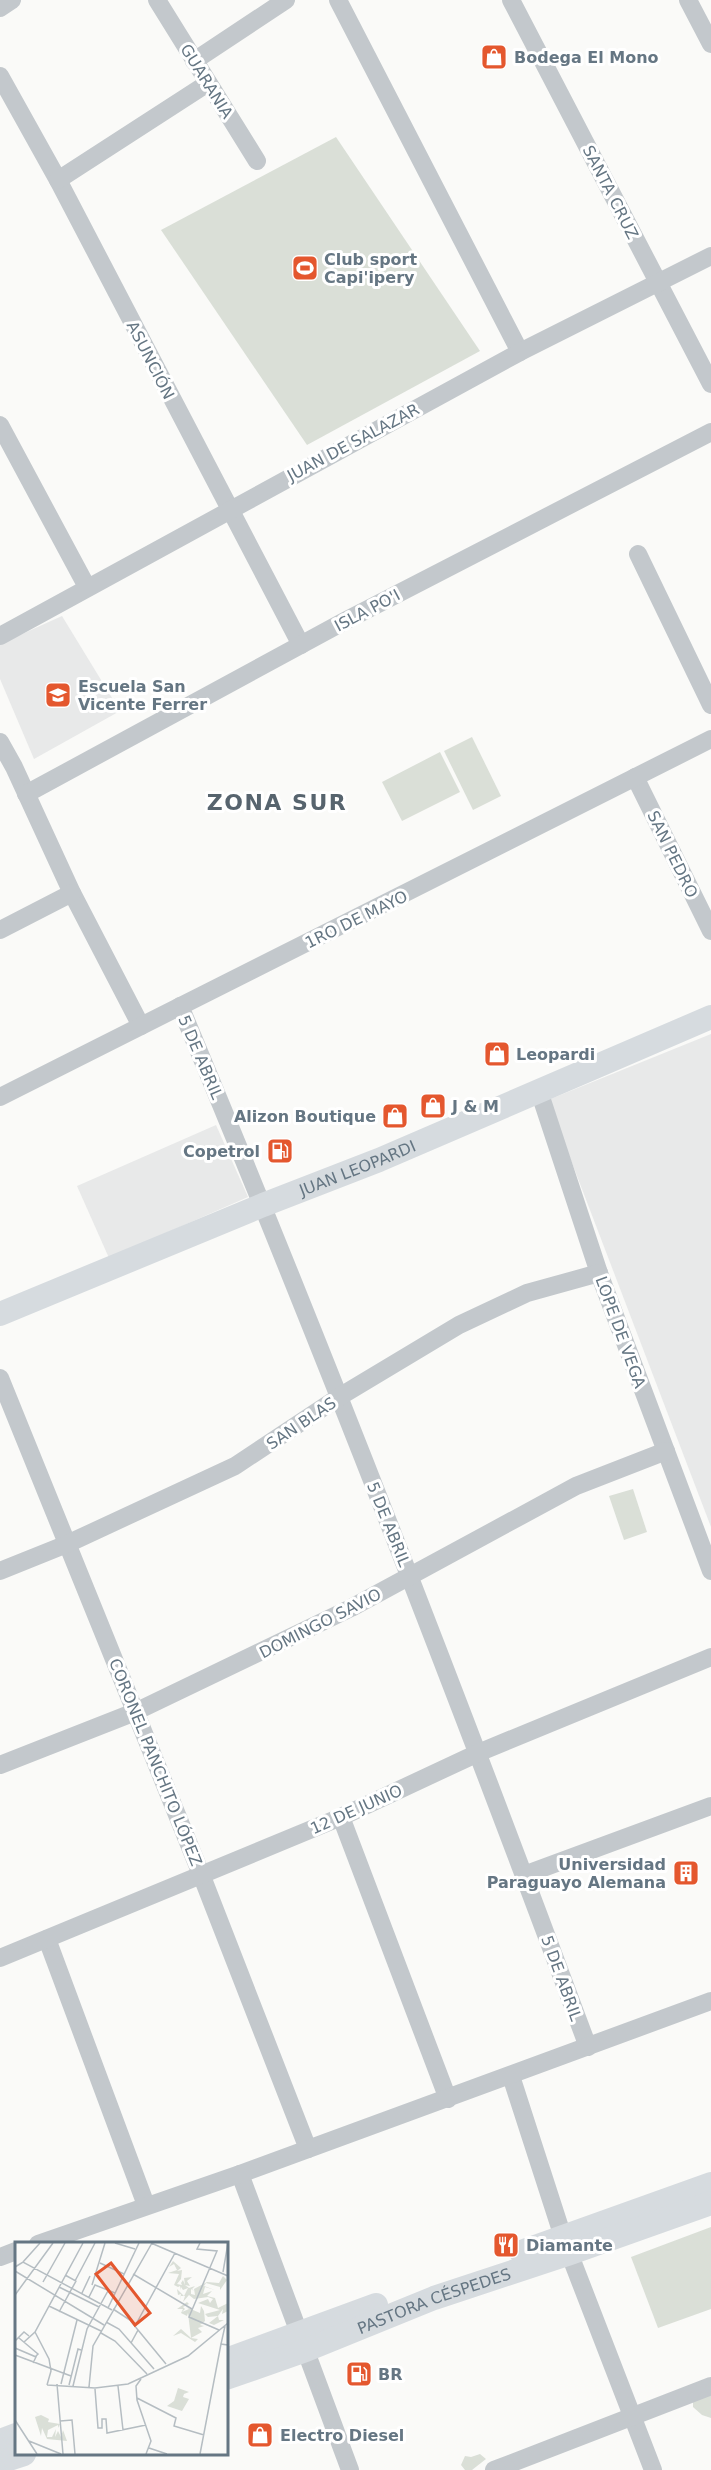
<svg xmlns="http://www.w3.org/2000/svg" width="711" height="2470" viewBox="0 0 711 2470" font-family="'DejaVu Sans',sans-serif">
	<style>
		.built { fill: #e8e9e9 }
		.green { fill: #dadfd7 }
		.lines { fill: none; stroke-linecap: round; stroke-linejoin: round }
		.minor { stroke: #c3c8cc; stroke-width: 18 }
		.major { stroke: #d6dbdf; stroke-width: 24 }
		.labels { text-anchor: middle; stroke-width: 6; stroke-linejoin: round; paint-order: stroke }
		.poi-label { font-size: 16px; font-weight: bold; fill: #657683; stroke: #fff; text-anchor: start }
		.street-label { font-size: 16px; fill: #657683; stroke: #fff }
		.district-label { font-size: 22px; font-weight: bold; letter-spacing: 1.5px; fill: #57646e; stroke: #fff }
		.inset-road { fill: none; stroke: #b5bdc2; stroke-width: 1.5 }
		.view { fill: #e4572e; fill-opacity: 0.15; stroke: #e4572e; stroke-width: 3 }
		.inset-edge { fill: none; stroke: #657683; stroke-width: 3 }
	</style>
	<rect width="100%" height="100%" fill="#fafaf8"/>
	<g class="built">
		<polygon points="62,616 120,711 34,759 0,679 0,644"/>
		<polygon points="711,1034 711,1527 548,1100"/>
		<polygon points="216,1125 248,1197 109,1258 77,1186"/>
	</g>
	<g class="green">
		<polygon points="336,137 480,351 307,445 161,230"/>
		<polygon points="472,737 501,796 473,810 444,751"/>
		<polygon points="440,752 460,792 402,821 382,782"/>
		<polygon points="633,1489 647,1532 624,1540 609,1496"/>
		<polygon points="711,2227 711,2309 658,2328 631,2257"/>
		<polygon points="711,2384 711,2418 702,2415 693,2407 693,2402"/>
		<polygon points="480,2454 486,2459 472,2470 465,2470 461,2465 465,2456 471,2457"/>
	</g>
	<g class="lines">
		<g class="minor">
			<polyline points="157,0 257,161"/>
			<polyline points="338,0 520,352"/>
			<polyline points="511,0 711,384"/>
			<polyline points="688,0 711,44"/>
			<polyline points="0,8 12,0"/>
			<polyline points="194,61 286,0"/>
			<polyline points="0,76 58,180 301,645"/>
			<polyline points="58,180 208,83"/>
			<polyline points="0,425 87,587"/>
			<polyline points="638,554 711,705"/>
			<polyline points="0,636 520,352 711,256"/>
			<polyline points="0,742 14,767 72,893 141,1026"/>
			<polyline points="635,777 711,931"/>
			<polyline points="26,794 343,622 711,432"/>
			<polyline points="0,930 72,893"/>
			<path d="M180,1006C324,1350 458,1697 588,2047"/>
			<polyline points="539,1091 599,1273 711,1571"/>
			<polyline points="0,1097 711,739"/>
			<polyline points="0,1378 201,1874 308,2149"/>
			<polyline points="0,1571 67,1544 235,1466 339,1397 459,1325 527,1293 599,1273"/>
			<polyline points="0,1765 135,1712 351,1608 576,1486 666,1451"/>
			<polyline points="341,1817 448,2099"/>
			<polyline points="524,1875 711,1806"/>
			<polyline points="47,1939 146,2205"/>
			<polyline points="0,1958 341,1817 478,1753 711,1657"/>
			<polyline points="511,2076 563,2237 653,2470"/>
			<polyline points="240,2174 350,2470"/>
			<polyline points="38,2244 240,2174 711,2001"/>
			<polyline points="0,2257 16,2251"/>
			<polyline points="494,2470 711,2386"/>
		</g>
		<g class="major">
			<path id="s1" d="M0,1314L263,1205L379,1160L711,1017"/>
			<polyline points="521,2252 711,2184"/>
			<polyline points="226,2360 376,2305"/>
			<path id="s2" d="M226,2378L306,2350L434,2298L570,2253L711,2203"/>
			<polyline points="0,2441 16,2435"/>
			<polyline points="0,2462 24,2454"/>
		</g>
	</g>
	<defs>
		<symbol id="shop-square" viewBox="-11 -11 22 22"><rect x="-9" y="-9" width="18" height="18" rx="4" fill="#e4572e" stroke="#fff"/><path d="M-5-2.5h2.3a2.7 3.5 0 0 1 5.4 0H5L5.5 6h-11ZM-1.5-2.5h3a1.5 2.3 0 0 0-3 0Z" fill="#fff"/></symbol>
		<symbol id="stadium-square" viewBox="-11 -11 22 22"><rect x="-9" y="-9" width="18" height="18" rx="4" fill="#e4572e" stroke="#fff"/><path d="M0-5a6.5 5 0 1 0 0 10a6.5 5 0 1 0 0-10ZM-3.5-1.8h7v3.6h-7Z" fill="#fff"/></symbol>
		<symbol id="school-square" viewBox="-11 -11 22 22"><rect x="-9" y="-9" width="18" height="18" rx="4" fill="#e4572e" stroke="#fff"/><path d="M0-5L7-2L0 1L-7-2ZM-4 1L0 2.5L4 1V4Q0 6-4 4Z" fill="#fff"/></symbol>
		<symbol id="fuel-square" viewBox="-11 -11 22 22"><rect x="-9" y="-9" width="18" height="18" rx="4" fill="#e4572e" stroke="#fff"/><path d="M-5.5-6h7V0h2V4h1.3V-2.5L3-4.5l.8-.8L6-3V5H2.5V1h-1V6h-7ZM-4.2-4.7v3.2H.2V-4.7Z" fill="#fff"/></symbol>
		<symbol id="building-square" viewBox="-11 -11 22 22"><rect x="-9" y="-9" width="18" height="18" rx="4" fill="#e4572e" stroke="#fff"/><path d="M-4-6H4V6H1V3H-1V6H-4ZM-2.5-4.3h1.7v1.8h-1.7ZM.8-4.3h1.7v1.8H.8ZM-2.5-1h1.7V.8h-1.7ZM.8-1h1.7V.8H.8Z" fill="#fff"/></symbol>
		<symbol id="restaurant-square" viewBox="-11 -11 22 22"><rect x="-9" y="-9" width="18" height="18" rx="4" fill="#e4572e" stroke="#fff"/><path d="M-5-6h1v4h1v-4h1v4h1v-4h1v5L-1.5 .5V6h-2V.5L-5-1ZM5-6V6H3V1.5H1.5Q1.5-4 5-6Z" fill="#fff"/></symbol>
	</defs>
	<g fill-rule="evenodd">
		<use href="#shop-square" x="479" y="42" width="30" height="30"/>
		<use href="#stadium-square" x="290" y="253" width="30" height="30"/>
		<use href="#school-square" x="43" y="680" width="30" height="30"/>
		<use href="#shop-square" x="482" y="1039" width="30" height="30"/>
		<use href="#shop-square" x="418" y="1091" width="30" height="30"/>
		<use href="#shop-square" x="380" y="1101" width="30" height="30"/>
		<use href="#fuel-square" x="265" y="1136" width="30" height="30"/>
		<use href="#building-square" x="671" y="1858" width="30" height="30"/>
		<use href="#restaurant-square" x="491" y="2230" width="30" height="30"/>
		<use href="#fuel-square" x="344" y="2359" width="30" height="30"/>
		<use href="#shop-square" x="245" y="2420" width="30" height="30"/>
	</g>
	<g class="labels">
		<g class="poi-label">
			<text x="514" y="63">Bodega El Mono</text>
			<text x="324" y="265">Club sport<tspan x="324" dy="18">Capi'ipery</tspan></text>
			<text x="78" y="692">Escuela San<tspan x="78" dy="18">Vicente Ferrer</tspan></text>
			<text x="516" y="1060">Leopardi</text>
			<text x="452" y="1112">J &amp; M</text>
			<text x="376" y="1122" text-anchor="end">Alizon Boutique</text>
			<text x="260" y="1157" text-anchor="end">Copetrol</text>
			<text x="666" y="1870" text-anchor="end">Universidad<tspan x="666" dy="18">Paraguayo Alemana</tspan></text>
			<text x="526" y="2251">Diamante</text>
			<text x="378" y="2380">BR</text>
			<text x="280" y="2441">Electro Diesel</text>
		</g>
		<g class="street-label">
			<text transform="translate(207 81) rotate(58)" y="6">GUARANIA</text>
			<text transform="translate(611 192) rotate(63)" y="6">SANTA CRUZ</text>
			<text transform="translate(151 360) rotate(63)" y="6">ASUNCIÓN</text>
			<text transform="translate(353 442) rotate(-28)" y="6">JUAN DE SALAZAR</text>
			<text transform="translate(367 610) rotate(-28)" y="6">ISLA PO'I</text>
			<text transform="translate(673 854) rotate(64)" y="6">SAN PEDRO</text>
			<text transform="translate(356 919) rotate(-26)" y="6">1RO DE MAYO</text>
			<text transform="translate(201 1057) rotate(67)" y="6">5 DE ABRIL</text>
			<text dy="6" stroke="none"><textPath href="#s1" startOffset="386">JUAN LEOPARDI</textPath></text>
			<text transform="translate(621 1332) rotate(70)" y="6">LOPE DE VEGA</text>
			<text transform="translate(301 1423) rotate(-34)" y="6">SAN BLAS</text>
			<text transform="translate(389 1524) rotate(68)" y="6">5 DE ABRIL</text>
			<text transform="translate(320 1623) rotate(-27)" y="6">DOMINGO SAVIO</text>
			<text transform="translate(156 1762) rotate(68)" y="6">CORONEL PANCHITO LÓPEZ</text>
			<text transform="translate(356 1809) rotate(-24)" y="6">12 DE JUNIO</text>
			<text transform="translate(562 1978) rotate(70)" y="6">5 DE ABRIL</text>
			<text dy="6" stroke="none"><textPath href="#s2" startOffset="222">PASTORA CÉSPEDES</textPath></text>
		</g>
		<g class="district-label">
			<text x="277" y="810">ZONA SUR</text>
		</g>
	</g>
	<g transform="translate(15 2242)">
		<rect width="213" height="213" fill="#fafaf8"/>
		<path d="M158,19L166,26L162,29L167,28L166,37L162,42L167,43L166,41L168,38L170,43L169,36L177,35L172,39L175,44L170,43L174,46L180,44L177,47L179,49L176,47V52L180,53L179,47L192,40L204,41L208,34L212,38L205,48V45L191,41L189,44L200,48L190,45L188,52L197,49L192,54L200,56L203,66L213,61V69L207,72L208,67L203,74L204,78H209L199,83L194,81L203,74L193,75L190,72L205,68L183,61L193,57L195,61L198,57L193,55L179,57L174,53L168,60L170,54H166L165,59L166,52L163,53L162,47L169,54L173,46L168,48L166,45V48L165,44L163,45L159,43L164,32L153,31L162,28L159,22L154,25ZM172,60L174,62L168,65L170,67L167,70L174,67L171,65L185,71L186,64L189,69L190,79L185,83L189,84L183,86L187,90L176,96L183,97L180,100L166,91L158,94L166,87L176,96L173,71L172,74L166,71L168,67H162ZM163,146L174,150L169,152L168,155L174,157L167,169L152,164L159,159ZM26,173L34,177L33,180L45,182L43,186V183L33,188L32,195H37L41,187L40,195L43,189L46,195L48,188L52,199L32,197L27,186L26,194L20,175Z" fill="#dadfd7"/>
		<path class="inset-road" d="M100,1L120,7M136,1L213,34M185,1L182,7L202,9L174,75L204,88M8,20L25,1M85,21L109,32M0,25L8,20L97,68M0,29L89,83M208,30L213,1M118,32L177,67M60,39L80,1M28,40L50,1M77,43L90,1M44,45L84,65M67,51L75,34M0,53L38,1M74,55L80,43L100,51M34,64L86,89M93,66L124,1M98,67L115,78L123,88L116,101M44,70L61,39L50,33M91,80L104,87L139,127M120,84L160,11M210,84L206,102L213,103M123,88L151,122M20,90L34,117L36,129L32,143M86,91L100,99L132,132M4,96L23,112L20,115M0,99L9,90L14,94M9,100L20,90L68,1M0,106L21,115L18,121M0,113L56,134M126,137L121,144L122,158L136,199L131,212M42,142L48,212M46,142L62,78M32,143L80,146L113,142L173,114L213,81M54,143L63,107L66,108M58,144L72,87L94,47M103,144L108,188M74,145L78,104L137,1M80,147L83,186H87V177H91L92,191L131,183M122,156L161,176L159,184L189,193M0,178L22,212M45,179L57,178L60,212M14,199L46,212M134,206L152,212M185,212L206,102"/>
		<path class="view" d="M96,21L135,71L120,83L81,32Z"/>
		<rect width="213" height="213" class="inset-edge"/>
	</g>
</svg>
